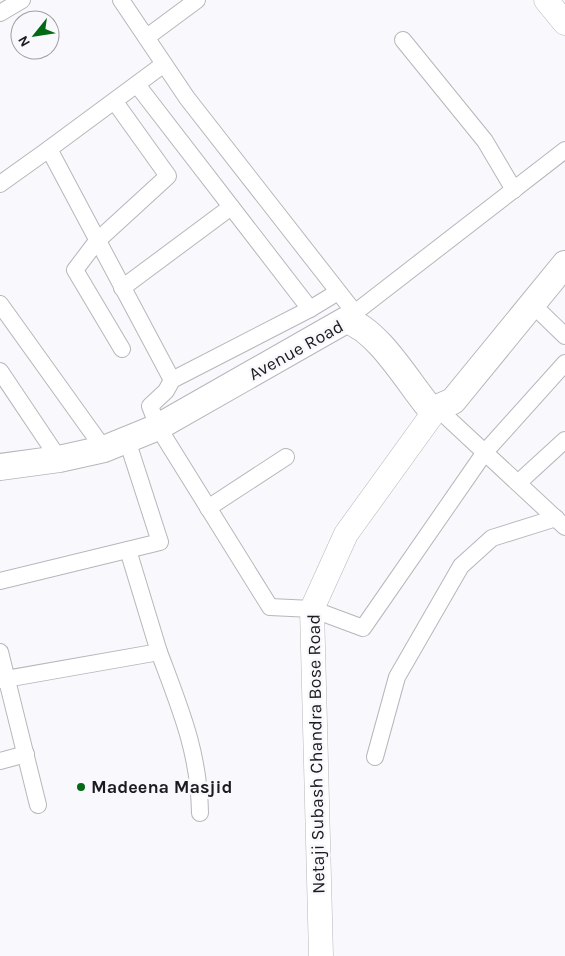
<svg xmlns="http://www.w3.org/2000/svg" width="565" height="956" viewBox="0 0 565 956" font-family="Karla,sans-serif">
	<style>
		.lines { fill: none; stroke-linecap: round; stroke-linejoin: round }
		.street-casing { stroke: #b7b6ba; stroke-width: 18 }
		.secondary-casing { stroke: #b7b6ba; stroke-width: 25 }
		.primary-casing { stroke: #b7b6ba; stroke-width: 28 }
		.street { stroke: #fff; stroke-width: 16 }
		.secondary { stroke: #fff; stroke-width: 24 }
		.primary { stroke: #fff; stroke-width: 26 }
		.poi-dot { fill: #026915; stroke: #f9f8fc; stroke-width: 2 }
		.labels { text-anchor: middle; stroke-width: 5; stroke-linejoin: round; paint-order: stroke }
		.street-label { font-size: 18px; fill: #1c1b1d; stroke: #f9f8fc }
		.poi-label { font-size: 18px; font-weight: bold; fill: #1c1b1d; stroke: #f9f8fc; text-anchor: start }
	</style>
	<rect width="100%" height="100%" fill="#f9f8fc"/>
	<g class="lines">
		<defs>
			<g id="street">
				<polyline points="121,0 187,98 355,313"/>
				<polyline points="0,13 22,0"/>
				<polyline points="147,37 197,0"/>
				<polyline points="403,40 485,141 514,190"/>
				<polyline points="164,64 49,149 172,380"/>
				<polyline points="138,86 310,309"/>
				<polyline points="115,102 168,176 97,241 75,270 122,349"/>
				<polyline points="0,184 49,149"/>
				<polyline points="122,288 231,207"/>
				<polyline points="338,292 310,309 172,380 166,391 150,406 158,427 270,607 312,609 363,628 485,452 565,363"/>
				<polyline points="0,304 104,449"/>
				<polyline points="532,304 565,336"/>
				<polyline points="348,318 565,150"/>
				<polyline points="0,371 59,459"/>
				<polyline points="437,408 565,527"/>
				<polyline points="518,483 565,440"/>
				<polyline points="208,508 286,457"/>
				<polyline points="0,581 160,542 127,440"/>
				<polyline points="0,652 38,805"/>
				<path d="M159,652C180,708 199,752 200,813"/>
				<polyline points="0,680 159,652 128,550"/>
				<polyline points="375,757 397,677 461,566 492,538 556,518"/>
				<polyline points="0,761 26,754"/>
			</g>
			<g id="secondary">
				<polyline points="546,0 565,23"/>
				<polyline points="321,956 312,609 346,534 437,408"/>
			</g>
			<path id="primary" d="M0,467L59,459L104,449L158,427L346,320C378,330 406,379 428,406L437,408L453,401L565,264"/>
		</defs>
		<use href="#street" class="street-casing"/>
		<use href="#secondary" class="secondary-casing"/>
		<use href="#primary" class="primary-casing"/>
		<use href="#street" class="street"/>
		<use href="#secondary" class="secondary"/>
		<use href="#primary" class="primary"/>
	</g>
	<circle class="poi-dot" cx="81" cy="787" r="5"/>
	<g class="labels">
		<g class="street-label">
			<text transform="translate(296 350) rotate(-29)" y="6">Avenue Road</text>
			<text transform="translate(316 754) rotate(-91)" y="6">Netaji Subash Chandra Bose Road</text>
		</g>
		<g class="poi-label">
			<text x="91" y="793">Madeena Masjid</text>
		</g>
	</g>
	<g transform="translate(35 35) rotate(240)"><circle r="24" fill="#f9f8fc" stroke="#a1a0a3"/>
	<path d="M0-4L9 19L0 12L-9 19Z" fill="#026915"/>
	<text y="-8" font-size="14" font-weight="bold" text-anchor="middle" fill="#1c1b1d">N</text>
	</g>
</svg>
